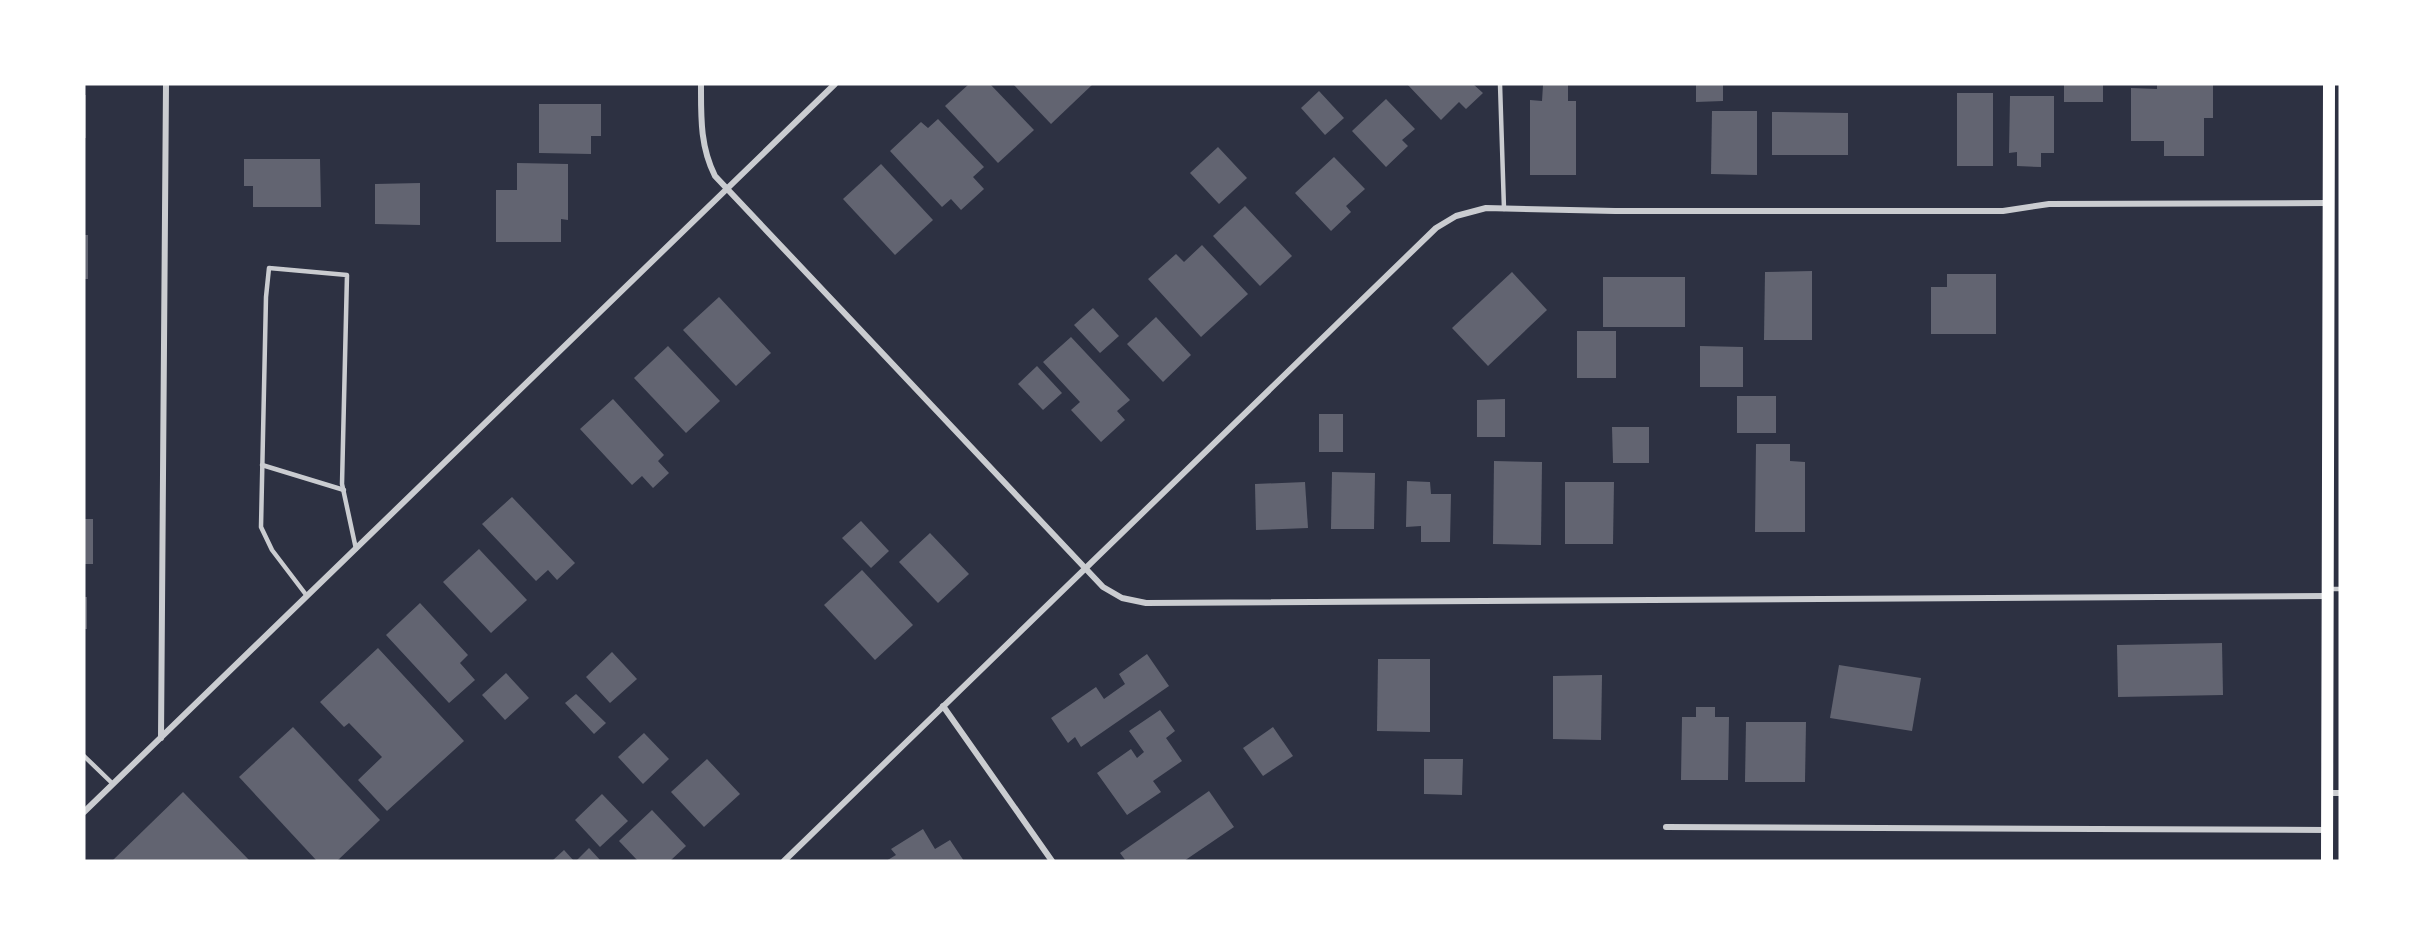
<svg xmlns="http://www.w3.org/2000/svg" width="2424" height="945" viewBox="0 0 2424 945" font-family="Karla,sans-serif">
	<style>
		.building { fill: #626471 }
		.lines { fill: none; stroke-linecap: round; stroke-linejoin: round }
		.service { stroke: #caccd0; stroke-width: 4.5 }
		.minor { stroke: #caccd0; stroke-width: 6 }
		.secondary { stroke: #fff; stroke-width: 12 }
	</style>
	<rect width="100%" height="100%" fill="#2d3142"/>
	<g class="building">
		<polygon points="969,84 990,84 1034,130 998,163 945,106"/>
		<polygon points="1013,84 1093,84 1051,124"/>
		<polygon points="1407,84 1473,84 1483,93 1466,109 1459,102 1441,120"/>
		<polygon points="1696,84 1723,84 1723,101 1696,102"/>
		<rect x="2064" y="84" width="39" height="18"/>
		<polygon points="2157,84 2213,84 2213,118 2204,118 2204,156 2164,156 2164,141 2131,141 2131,88 2157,89"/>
		<polygon points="1543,85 1568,85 1568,101 1576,101 1576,175 1530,175 1530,100 1542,101"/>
		<polygon points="1319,91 1344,118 1325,135 1301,108"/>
		<rect x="1957" y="93" width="36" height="73"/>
		<rect x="84" y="95" width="2" height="43"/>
		<polygon points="2010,96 2054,96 2054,153 2041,153 2041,167 2017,166 2017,152 2009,153"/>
		<polygon points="1386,99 1415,129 1402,140 1408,146 1386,167 1352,131"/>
		<polygon points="539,104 601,104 601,136 591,136 591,154 539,153"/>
		<polygon points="1712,111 1757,111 1757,175 1711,174"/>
		<polygon points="1772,112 1848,113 1848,155 1772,155"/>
		<polygon points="938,119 984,167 973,177 984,189 961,210 951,199 942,207 890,151 921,122 928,128"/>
		<polygon points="1218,147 1247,178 1219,204 1190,173"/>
		<polygon points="1334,157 1365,189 1346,206 1351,212 1331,231 1295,193"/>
		<polygon points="244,159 320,159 321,207 253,207 253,186 244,186"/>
		<polygon points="517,163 568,164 568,220 561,219 561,242 496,242 496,190 517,190"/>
		<polygon points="881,164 933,220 895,255 843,199"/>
		<polygon points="420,183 420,225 375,224 375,184"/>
		<polygon points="1245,206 1292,256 1260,286 1213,236"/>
		<rect x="84" y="235" width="4" height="44"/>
		<polygon points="1202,245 1248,294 1201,337 1148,279 1176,254 1184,262"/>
		<polygon points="1812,271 1812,340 1764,340 1765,272"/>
		<polygon points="1512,272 1547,310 1488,366 1452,328"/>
		<polygon points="1947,274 1996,274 1996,334 1931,334 1931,287 1947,287"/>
		<rect x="1603" y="277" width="82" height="50"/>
		<polygon points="719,297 771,353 736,386 683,330"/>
		<polygon points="1093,308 1119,336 1100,353 1074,325"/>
		<polygon points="1156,317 1191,355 1163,382 1127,344"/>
		<rect x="1577" y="331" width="39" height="47"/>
		<polygon points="1071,337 1130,400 1117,411 1125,420 1101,442 1071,410 1080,402 1043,362"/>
		<polygon points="668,346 720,401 686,433 634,378"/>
		<polygon points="1700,346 1743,347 1743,387 1700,387"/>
		<polygon points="1037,366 1062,393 1043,410 1018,384"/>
		<rect x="1737" y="396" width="39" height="37"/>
		<polygon points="613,399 664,455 658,461 669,473 653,488 642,476 632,485 580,429"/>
		<polygon points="1505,399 1505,437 1477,437 1477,400"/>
		<rect x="1319" y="414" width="24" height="38"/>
		<polygon points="1612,427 1649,427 1649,463 1613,463"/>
		<polygon points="1756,444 1790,444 1790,461 1805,462 1805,532 1755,532"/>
		<polygon points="1494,461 1542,462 1541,545 1493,544"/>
		<polygon points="1332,472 1375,473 1374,529 1331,529"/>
		<polygon points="1407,481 1430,482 1431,494 1451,494 1450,542 1421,542 1421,526 1406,527"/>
		<polygon points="1305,482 1308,528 1256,530 1255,484"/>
		<polygon points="1565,482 1614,482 1613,544 1565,544"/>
		<polygon points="512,497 575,563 557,580 548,570 536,581 482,524"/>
		<rect x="84" y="519" width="9" height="45"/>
		<polygon points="861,521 889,551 871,568 842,538"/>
		<polygon points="930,533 969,574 938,603 899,562"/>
		<polygon points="479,549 527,600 491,633 443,582"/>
		<polygon points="862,570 913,625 875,660 824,605"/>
		<rect x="84" y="597" width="3" height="32"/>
		<polygon points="420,603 468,655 460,663 475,680 449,703 386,635"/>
		<polygon points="2222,643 2223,695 2118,697 2117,645"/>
		<polygon points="378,648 464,741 387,811 358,780 382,757 349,723 344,727 320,702"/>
		<polygon points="612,652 637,679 610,703 586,677"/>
		<polygon points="1147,654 1169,686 1081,747 1075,737 1068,743 1051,718 1096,687 1104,699 1125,684 1119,674"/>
		<polygon points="1378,659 1430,659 1430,732 1377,731"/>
		<polygon points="1839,665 1921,678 1912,731 1830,718"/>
		<polygon points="506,673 529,698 505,720 482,695"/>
		<polygon points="1602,675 1601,740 1553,739 1553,676"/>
		<polygon points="576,694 606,723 594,734 565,703"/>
		<polygon points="1696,707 1715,707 1715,717 1729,717 1728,780 1681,780 1682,717 1696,717"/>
		<polygon points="1160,710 1175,731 1166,738 1182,761 1153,781 1161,792 1127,815 1097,773 1131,749 1137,758 1144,752 1129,731"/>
		<polygon points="1746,722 1806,722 1805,782 1745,782"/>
		<polygon points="293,727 380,820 337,861 317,861 239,777"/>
		<polygon points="1273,727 1293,756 1263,776 1243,748"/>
		<polygon points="644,733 669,759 643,784 618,757"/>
		<polygon points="707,759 740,794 704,827 671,792"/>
		<polygon points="1424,759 1463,759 1462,795 1424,794"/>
		<polygon points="1209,791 1234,827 1184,861 1126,861 1120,853"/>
		<polygon points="183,792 250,861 112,861"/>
		<polygon points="602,794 628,821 600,847 575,820"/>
		<polygon points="652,810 686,846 670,861 638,861 619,841"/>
		<polygon points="923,829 935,849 950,840 964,861 886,861 896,855 891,849"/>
		<polygon points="589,848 601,861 576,861"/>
		<polygon points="564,850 574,861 552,861"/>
	</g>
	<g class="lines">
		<g class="service">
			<polyline points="1500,84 1504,209"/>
			<polyline points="262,465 344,490"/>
			<polyline points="2328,589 2340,589"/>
			<polyline points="307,596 272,550 261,527 266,297 269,268 347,275 342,484 356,549"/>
			<polyline points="84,756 113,784"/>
		</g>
		<g class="minor">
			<path d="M701,84C701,117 700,146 715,176L1103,587L1122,598L1146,603L2327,596"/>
			<polyline points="943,706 1052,861"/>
			<polyline points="161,738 166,84"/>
			<polyline points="2327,793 2340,793"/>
			<polyline points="84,812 835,84"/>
			<polyline points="1666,827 2327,830"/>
			<polyline points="784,861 1436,228 1456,216 1486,208 1615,211 2003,211 2049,204 2328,203"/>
		</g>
		<polyline class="secondary" points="2327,861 2329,84"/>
	</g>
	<rect width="2424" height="945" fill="none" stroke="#ffffff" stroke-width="171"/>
</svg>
